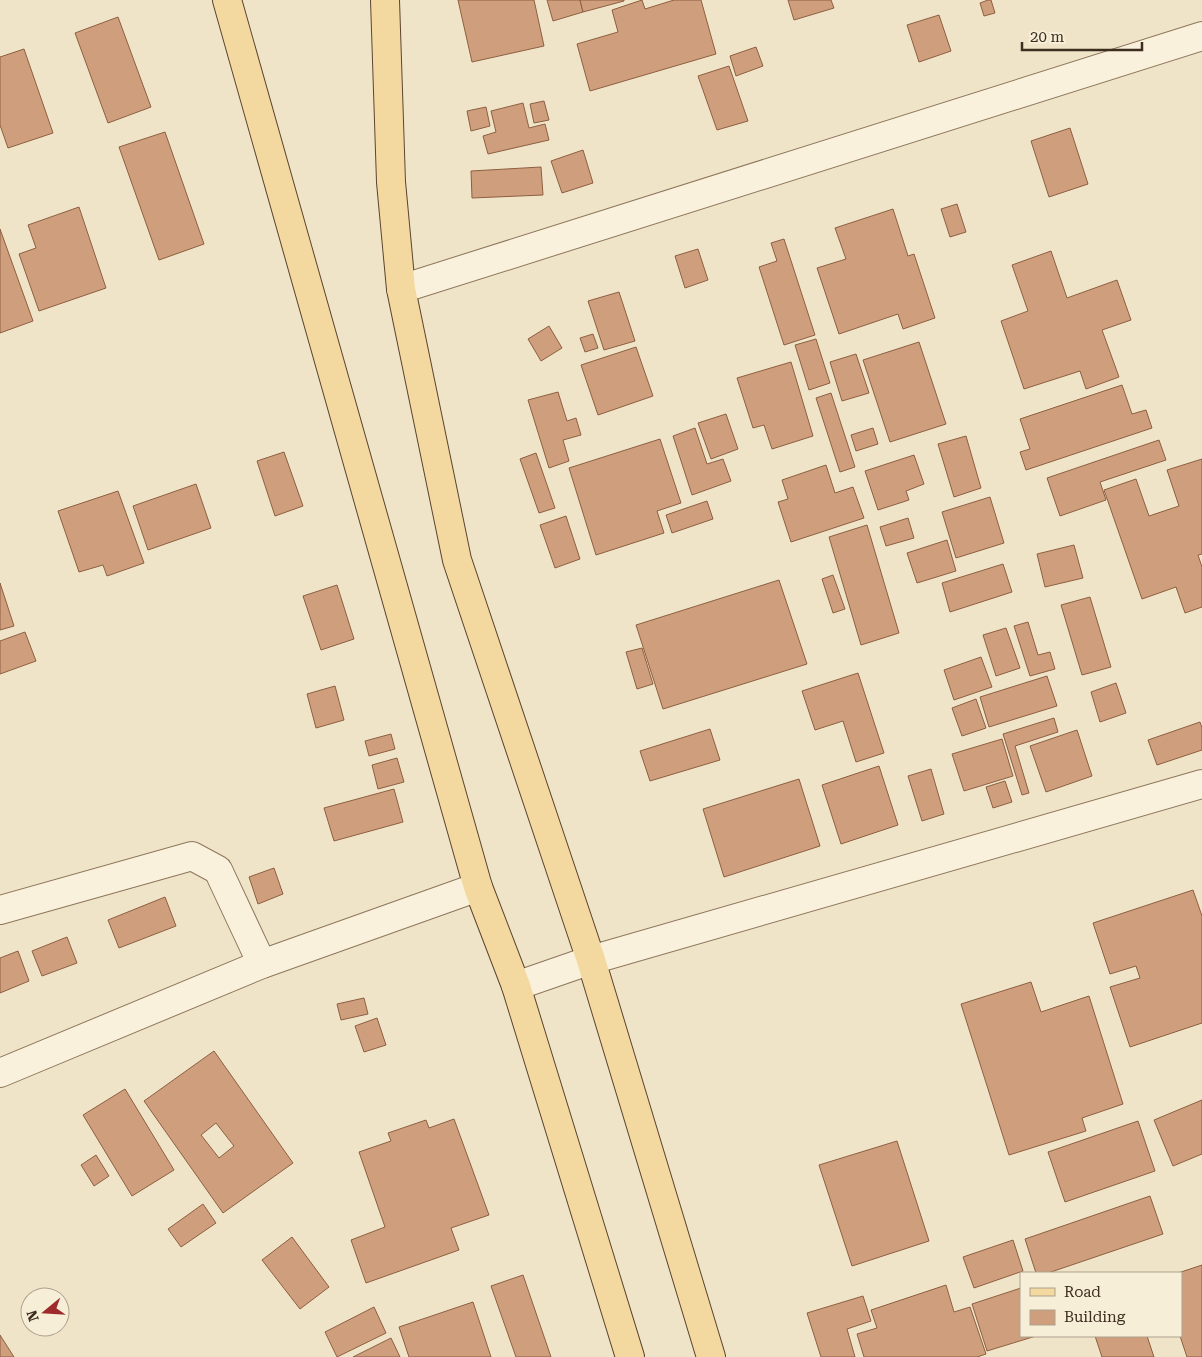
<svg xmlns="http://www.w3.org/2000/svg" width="1202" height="1357" viewBox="0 0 1202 1357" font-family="'Roboto Serif',serif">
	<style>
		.building { fill: #cf9f7d; stroke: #8d5f41; fill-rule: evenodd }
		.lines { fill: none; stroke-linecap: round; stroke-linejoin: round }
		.minor-casing { stroke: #8d765c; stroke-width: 30 }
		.major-casing { stroke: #5b4430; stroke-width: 30 }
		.minor { stroke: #faf1dc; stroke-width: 28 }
		.major { stroke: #f3d9a0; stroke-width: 28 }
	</style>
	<rect width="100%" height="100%" fill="#f0e4c8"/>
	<g class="building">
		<polygon points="458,0 534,0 544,46 472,62"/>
		<polygon points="547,0 580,0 583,12 553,21"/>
		<polygon points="580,0 624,0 624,1 583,12"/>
		<polygon points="642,0 645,9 674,0 701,0 716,54 590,91 577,44 618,32 612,10"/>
		<polygon points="788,0 831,0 834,8 794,20"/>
		<polygon points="988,0 991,0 995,13 984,16 980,3"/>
		<polygon points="939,15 951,51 919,62 907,25"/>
		<polygon points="118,17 151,107 108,123 75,33"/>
		<polygon points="756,47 763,66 736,76 730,56"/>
		<polygon points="24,49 53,133 8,148 0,125 0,57"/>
		<polygon points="729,66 748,121 717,130 698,76"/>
		<polygon points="544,101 549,120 534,123 530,104"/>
		<polygon points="523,103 529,128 545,124 549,140 488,154 483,136 496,132 491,111"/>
		<polygon points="486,107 490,126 471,131 467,111"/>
		<polygon points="1070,128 1088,184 1049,197 1031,141"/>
		<polygon points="165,132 204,244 159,260 119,147"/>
		<polygon points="583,150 593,183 562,193 551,161"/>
		<polygon points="541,167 543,195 472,198 471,171"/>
		<polygon points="957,204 966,232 950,237 941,209"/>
		<polygon points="79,207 106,288 39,311 19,254 36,248 28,225"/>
		<polygon points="893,209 908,256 914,254 935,318 903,329 898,314 839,334 817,268 846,259 835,228"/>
		<polygon points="0,229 33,321 0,333"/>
		<polygon points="784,239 815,335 784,345 759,267 777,261 771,243"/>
		<polygon points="698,249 708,280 685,288 675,256"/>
		<polygon points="1051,251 1067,298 1117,280 1131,320 1102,330 1119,377 1086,389 1080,371 1024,389 1001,321 1028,311 1012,265"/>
		<polygon points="619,292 635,341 604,350 588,301"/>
		<polygon points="549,326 562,348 541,361 528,339"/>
		<polygon points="593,334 598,348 585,352 580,338"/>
		<polygon points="816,339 830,383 809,390 795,345"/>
		<polygon points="919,342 946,424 890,442 863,360"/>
		<polygon points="636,347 653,396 598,415 581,365"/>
		<polygon points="856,354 869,393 842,401 830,362"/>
		<polygon points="791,362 813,436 772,449 764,425 753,428 737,378"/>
		<polygon points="1122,385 1132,414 1146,410 1152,428 1026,470 1020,452 1030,449 1020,419"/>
		<polygon points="558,392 567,421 576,418 581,435 563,440 569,461 549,468 528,400"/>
		<polygon points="831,393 855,467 840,472 816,398"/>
		<polygon points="726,414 738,449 711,459 698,423"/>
		<polygon points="695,428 707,464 723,459 731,481 692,495 673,436"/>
		<polygon points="873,428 878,444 856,451 851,435"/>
		<polygon points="966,436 981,488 954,497 938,444"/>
		<polygon points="660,439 681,503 657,511 664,533 596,555 569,468"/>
		<polygon points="1159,440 1166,460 1100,482 1106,500 1060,516 1047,478"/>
		<polygon points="284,452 303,506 275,516 257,461"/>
		<polygon points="536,453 555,508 539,513 520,459"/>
		<polygon points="914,455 924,484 906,491 909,500 878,510 865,471"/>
		<polygon points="1202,459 1202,554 1198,555 1202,567 1202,607 1185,613 1176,587 1142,599 1104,490 1136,479 1149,516 1179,506 1167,470"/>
		<polygon points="826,465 835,493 853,487 864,518 791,542 778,502 788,499 782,480"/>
		<polygon points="196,484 211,528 148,550 133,506"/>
		<polygon points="118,491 144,563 107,576 103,565 79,572 58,511"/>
		<polygon points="990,497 1004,543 956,558 942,512"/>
		<polygon points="707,501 713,519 672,533 666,515"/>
		<polygon points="566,516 580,559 555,568 540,525"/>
		<polygon points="908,518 914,538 886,546 880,527"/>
		<polygon points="867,525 899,633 861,645 829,537"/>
		<polygon points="947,540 956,571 917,583 907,553"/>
		<polygon points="1074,545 1083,578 1045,587 1037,554"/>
		<polygon points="1003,564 1012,592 950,612 942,583"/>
		<polygon points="833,575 845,609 833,613 822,579"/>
		<polygon points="779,580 807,664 663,709 636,625"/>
		<polygon points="0,583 14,626 0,630"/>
		<polygon points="337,585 354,639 321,650 303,596"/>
		<polygon points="1090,597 1111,667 1082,675 1061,605"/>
		<polygon points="1028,622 1038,655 1050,652 1055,669 1030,676 1014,626"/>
		<polygon points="1006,628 1020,668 996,676 983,635"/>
		<polygon points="25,632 36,661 0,674 0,641"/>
		<polygon points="642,648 653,684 637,689 626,652"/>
		<polygon points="981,657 992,687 954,700 944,670"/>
		<polygon points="858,673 884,753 856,762 843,721 815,730 802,691"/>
		<polygon points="1047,676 1057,706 989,727 980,697"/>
		<polygon points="1116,683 1126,713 1100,722 1091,692"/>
		<polygon points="335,686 344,720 316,728 307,694"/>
		<polygon points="976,699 986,728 962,736 952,708"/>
		<polygon points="1054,718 1058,732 1015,746 1029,793 1022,795 1003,734"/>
		<polygon points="1200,722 1202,728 1202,750 1157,765 1148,740"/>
		<polygon points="710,729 720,760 650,781 640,751"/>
		<polygon points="1077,730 1092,776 1046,792 1030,746"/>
		<polygon points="391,734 395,749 369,756 365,741"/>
		<polygon points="1002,739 1013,776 964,791 952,754"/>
		<polygon points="397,758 404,782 378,789 372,765"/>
		<polygon points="879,766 898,825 841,844 822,785"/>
		<polygon points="931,769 944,814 922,821 908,776"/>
		<polygon points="799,779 820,846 724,877 703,809"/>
		<polygon points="1005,781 1012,802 993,808 986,787"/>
		<polygon points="394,789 403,822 334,841 324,808"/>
		<polygon points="274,868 283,894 258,904 249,877"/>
		<polygon points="1193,890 1202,916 1202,1023 1130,1047 1110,987 1140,978 1136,966 1110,974 1093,923"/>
		<polygon points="165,897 176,926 119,948 108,920"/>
		<polygon points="67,937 77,963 42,976 32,951"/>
		<polygon points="18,951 29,981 0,993 0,958"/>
		<polygon points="1031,982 1041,1012 1089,996 1123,1104 1082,1118 1086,1131 1009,1155 961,1004"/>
		<polygon points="364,998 368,1014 341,1020 337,1004"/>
		<polygon points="377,1018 386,1045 364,1052 355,1026"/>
		<path d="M214,1051L293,1163L223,1213L144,1101ZM216,1123L234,1146L219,1158L201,1135Z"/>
		<polygon points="125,1089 174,1170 132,1196 83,1115"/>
		<polygon points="1202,1100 1202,1154 1173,1166 1154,1120"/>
		<polygon points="454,1119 489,1215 451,1228 459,1250 366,1283 351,1240 385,1227 359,1152 391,1141 388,1133 426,1120 429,1128"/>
		<polygon points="1138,1121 1155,1171 1065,1202 1048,1152"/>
		<polygon points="897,1141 929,1241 852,1266 819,1165"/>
		<polygon points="96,1155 109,1176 94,1186 81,1165"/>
		<polygon points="1150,1196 1163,1234 1048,1273 1036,1273 1025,1239"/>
		<polygon points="203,1204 216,1223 181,1247 168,1229"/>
		<polygon points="292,1237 329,1287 300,1309 262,1260"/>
		<polygon points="1013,1240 1023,1271 974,1288 963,1257"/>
		<polygon points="1202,1265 1202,1357 1187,1357 1180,1336 1181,1273 1178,1273"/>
		<polygon points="523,1275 551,1357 516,1357 491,1286"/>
		<polygon points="946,1285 954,1312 970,1307 986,1354 977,1357 864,1357 857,1334 877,1328 871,1310"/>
		<polygon points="1021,1288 1021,1336 1036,1336 987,1351 972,1304"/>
		<polygon points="863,1296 871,1321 847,1329 855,1357 821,1357 807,1313"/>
		<polygon points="473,1302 491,1357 409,1357 399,1327"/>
		<polygon points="374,1307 386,1333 337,1357 325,1332"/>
		<polygon points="0,1335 14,1357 0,1357"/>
		<polygon points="1095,1336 1147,1336 1154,1357 1102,1357"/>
		<polygon points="391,1338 400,1357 353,1357"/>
	</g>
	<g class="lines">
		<defs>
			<g id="minor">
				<polyline points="401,289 1202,36"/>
				<polyline points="0,910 192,856 218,870 262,964"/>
				<polyline points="516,986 591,960 1202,784"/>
				<polyline points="0,1073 262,964 478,887"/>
			</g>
			<g id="major">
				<polyline points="227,0 478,887 516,986 630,1357"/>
				<polyline points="385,0 391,182 401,289 457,560 591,960 711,1357"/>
			</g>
		</defs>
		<use href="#minor" class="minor-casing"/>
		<use href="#major" class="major-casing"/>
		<use href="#minor" class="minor"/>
		<use href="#major" class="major"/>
	</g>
	<rect x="1020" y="1272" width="162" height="65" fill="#f7eed8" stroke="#ada18e"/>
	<rect x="1030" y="1288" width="25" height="8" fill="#f3d9a0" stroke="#ada18e"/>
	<text x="1064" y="1297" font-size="15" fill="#3d2e20">Road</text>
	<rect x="1030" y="1310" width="25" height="15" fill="#cf9f7d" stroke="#ada18e"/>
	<text x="1064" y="1322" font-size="15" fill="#3d2e20">Building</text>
	<g transform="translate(45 1312) rotate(252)"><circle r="24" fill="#f7eed8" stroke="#ada18e"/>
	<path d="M0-4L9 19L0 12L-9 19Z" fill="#9e2a2b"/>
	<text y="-8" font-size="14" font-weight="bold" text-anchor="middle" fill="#3d2e20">N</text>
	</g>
	<path d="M1022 42v8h120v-8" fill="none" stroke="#3d2e20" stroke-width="2.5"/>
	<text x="1030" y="42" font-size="15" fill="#3d2e20" stroke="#f7eed8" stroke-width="4" paint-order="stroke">20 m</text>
</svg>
